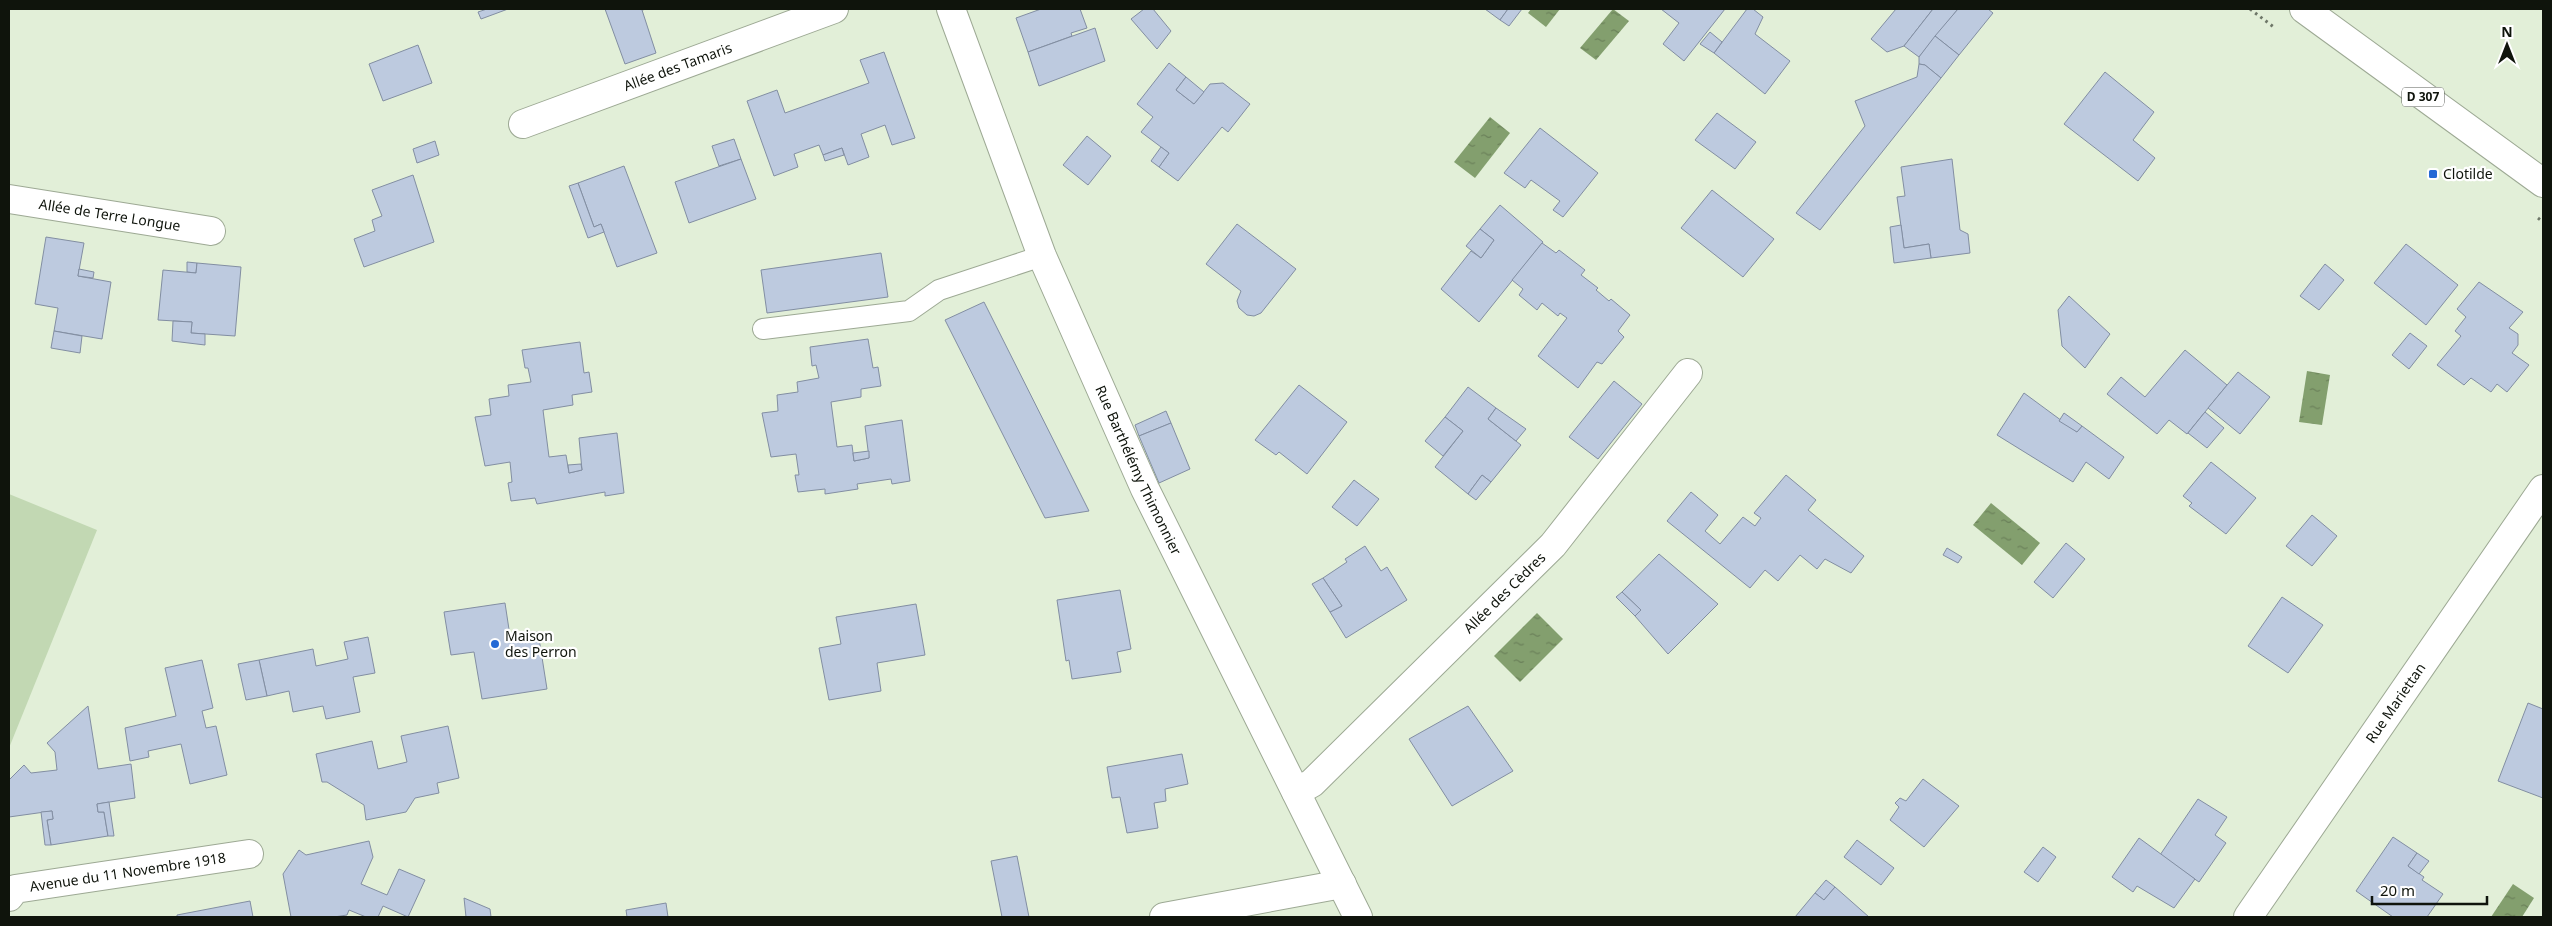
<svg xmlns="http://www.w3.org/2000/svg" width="2552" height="926" viewBox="0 0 2552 926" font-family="'Noto Sans',sans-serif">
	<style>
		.pitch { fill: #c2d8b3 }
		.water { fill: url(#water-ripples) }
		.building { fill: #bdcadf; stroke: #828ea2 }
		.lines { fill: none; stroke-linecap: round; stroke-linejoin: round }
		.lane-casing { stroke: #9da994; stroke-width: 22 }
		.street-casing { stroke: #9da994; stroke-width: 30 }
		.primary-casing { stroke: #9da994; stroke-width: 30 }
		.path { stroke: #6e7768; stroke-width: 3; stroke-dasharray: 2.5 4; stroke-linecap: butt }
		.lane { stroke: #fff; stroke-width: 20 }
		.street { stroke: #fff; stroke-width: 28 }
		.primary { stroke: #fff; stroke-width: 28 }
		.poi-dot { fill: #2469d5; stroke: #fff; stroke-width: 2 }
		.labels { text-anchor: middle; stroke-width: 4.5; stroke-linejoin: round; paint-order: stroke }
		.shield { fill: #fff; stroke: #575a55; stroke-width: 1 }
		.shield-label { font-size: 12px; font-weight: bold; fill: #0f140c }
		.street-label { font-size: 14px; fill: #0f140c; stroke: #fff }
		.poi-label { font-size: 14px; fill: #0f140c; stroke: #fff; text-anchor: start }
	</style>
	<defs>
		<pattern id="water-ripples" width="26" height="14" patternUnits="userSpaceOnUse" patternTransform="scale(1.25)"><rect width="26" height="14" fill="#839f6e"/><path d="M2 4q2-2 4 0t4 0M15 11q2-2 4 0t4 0" fill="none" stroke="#6a8059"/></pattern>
	</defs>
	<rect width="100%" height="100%" fill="#e2efd8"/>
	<polygon class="pitch" points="9,494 97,530 9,748"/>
	<g class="water">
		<polygon points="1531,9 1560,9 1546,27 1528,13"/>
		<polygon points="1613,9 1629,21 1596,60 1580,48"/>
		<polygon points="1490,117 1510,133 1475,178 1454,162"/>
		<polygon points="2307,371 2330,375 2322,425 2299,422"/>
		<polygon points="1991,503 2040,543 2022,565 1973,525"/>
		<polygon points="1537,613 1563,639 1520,682 1494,656"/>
		<polygon points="2513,884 2534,898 2522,917 2491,917"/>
	</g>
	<g class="building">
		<polygon points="487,9 508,9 481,19 478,12"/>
		<polygon points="605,9 647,9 642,10 656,53 625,64"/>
		<polygon points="1041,9 1080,9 1087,28 1071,33 1072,36 1028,52 1016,18"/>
		<polygon points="1144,9 1153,9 1171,31 1157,49 1131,19"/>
		<polygon points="1485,9 1508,9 1500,20"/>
		<polygon points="1508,9 1522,9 1509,26 1500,20"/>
		<polygon points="1661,9 1725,9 1684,61 1663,44 1679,23"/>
		<polygon points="1747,9 1753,9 1763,17 1755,34 1790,61 1765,94 1714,53"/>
		<polygon points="1896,9 1933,9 1904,46 1887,52 1871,39"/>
		<polygon points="1933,9 1958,9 1919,57 1904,46"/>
		<polygon points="1958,9 1988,9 1993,13 1959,55 1935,36"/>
		<polygon points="1095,28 1105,61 1039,86 1028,52"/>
		<polygon points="1710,32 1722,42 1714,53 1700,44"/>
		<polygon points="1935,36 1959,55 1941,78 1925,65 1919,64 1919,57"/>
		<polygon points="418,45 432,83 383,101 369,64"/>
		<polygon points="884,52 915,138 892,145 885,125 861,134 869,157 848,165 842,148 823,155 819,145 794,154 798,167 774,176 747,101 777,90 785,113 869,83 860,60"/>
		<polygon points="1169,63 1186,77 1176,90 1194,104 1210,84 1223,83 1250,104 1228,132 1222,127 1178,181 1159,167 1169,153 1141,132 1153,117 1137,104"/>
		<polygon points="1919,64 1925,65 1941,78 1820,230 1796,213 1865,126 1855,101 1917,77"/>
		<polygon points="2105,72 2154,112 2133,140 2155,158 2138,181 2064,124"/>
		<polygon points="1186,77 1204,92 1194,104 1176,90"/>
		<polygon points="1717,113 1756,142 1735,169 1695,140"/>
		<polygon points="1540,128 1598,173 1563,217 1553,210 1560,201 1531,180 1525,188 1504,173"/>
		<polygon points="1087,136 1111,156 1088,185 1063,165"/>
		<polygon points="734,139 741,159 719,166 712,146"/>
		<polygon points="435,141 439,155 417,163 413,149"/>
		<polygon points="1161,147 1169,153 1159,167 1151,161"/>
		<polygon points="842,148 844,155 825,161 823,155"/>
		<polygon points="741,159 756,199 689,223 675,182"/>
		<polygon points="1952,159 1960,230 1968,234 1970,253 1931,258 1929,244 1904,248 1897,197 1905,196 1901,167"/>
		<polygon points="624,166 657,253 617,267 601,224 594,227 578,183"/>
		<polygon points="413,175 434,242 364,267 354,239 375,231 372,220 382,216 372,190"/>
		<polygon points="578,183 594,227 601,224 604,232 588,238 569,186"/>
		<polygon points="1712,190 1774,239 1743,277 1681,228"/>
		<polygon points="1500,205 1543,242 1479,322 1441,289 1471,251 1481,258 1494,240 1480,229"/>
		<polygon points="1237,224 1296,269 1261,313 1254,316 1247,315 1239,308 1237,301 1241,291 1206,264"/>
		<polygon points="1901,225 1904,248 1929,244 1931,258 1894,263 1890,227"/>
		<polygon points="1480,229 1494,240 1481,258 1466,246"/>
		<polygon points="46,237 84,243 78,276 111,282 102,339 54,331 58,308 35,304"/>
		<polygon points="1542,243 1556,253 1559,250 1585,270 1581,275 1598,288 1596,290 1609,301 1611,299 1630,315 1618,331 1624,337 1602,364 1597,362 1578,388 1538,356 1567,318 1560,313 1558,316 1542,303 1537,310 1519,295 1523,289 1512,280"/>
		<polygon points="2406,244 2458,285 2426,325 2374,283"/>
		<polygon points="881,253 888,297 767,313 761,270"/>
		<polygon points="187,262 197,263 196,273 187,272"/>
		<polygon points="197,263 241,267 235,336 191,333 192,322 158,320 163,270 196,273"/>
		<polygon points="2325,264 2344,280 2319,310 2300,296"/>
		<polygon points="79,269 94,272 93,278 78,276"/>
		<polygon points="2479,282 2523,312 2509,328 2518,334 2518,345 2512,353 2529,365 2507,392 2497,384 2491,392 2471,378 2464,385 2437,365 2461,336 2455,331 2466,317 2457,309"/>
		<polygon points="2069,296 2110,334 2085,368 2062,346 2058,310"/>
		<polygon points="984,302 1089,511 1045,518 945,320"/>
		<polygon points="173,321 192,322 191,333 205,334 205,345 172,341"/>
		<polygon points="54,331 82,336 80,353 51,348"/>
		<polygon points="2410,333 2427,346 2409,369 2392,355"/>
		<polygon points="868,339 873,368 878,367 881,386 861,389 861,397 831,402 837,447 852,445 854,461 869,458 865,426 902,420 910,481 892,484 891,479 857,484 858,489 825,494 825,489 798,492 795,475 799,475 796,454 771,457 762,413 778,411 777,395 798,392 797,382 819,378 816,365 812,366 810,347"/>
		<polygon points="580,342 584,373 589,372 592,392 572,395 573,405 543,410 549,457 566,455 569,473 582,470 579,438 617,433 624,493 605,496 605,492 537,504 535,498 511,501 508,483 512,482 510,462 485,466 475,417 491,415 489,399 509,396 508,385 531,382 528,368 525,368 522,350"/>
		<polygon points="2185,350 2227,385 2187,434 2169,420 2157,434 2107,394 2121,377 2145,397"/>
		<polygon points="2238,372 2270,397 2240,434 2208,408"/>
		<polygon points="1614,381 1642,404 1598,459 1569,437"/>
		<polygon points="1299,385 1347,422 1307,474 1279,452 1276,455 1255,440"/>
		<polygon points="1468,387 1496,408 1488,419 1521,445 1491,482 1482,475 1468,494 1435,467 1463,431 1445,417"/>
		<polygon points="2024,393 2077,432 2082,426 2124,457 2109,479 2086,462 2073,482 1997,435"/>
		<polygon points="1496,408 1526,429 1516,441 1488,419"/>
		<polygon points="1166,411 1171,423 1139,436 1135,425"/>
		<polygon points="2205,412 2224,428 2207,448 2188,433"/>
		<polygon points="2064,413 2082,426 2077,432 2059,421"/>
		<polygon points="1445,417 1463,431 1443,456 1425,441"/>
		<polygon points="1171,423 1190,469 1159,483 1139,436"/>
		<polygon points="869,451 869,458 854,461 853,453"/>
		<polygon points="2211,462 2256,498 2226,534 2189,506 2192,503 2183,496"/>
		<polygon points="581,464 582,470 569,473 568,465"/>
		<polygon points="1482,475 1491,482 1476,500 1468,494"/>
		<polygon points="1786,475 1816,500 1808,510 1864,556 1851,573 1825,559 1817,569 1800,555 1778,581 1765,570 1750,588 1667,521 1691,492 1718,515 1705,531 1720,544 1743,517 1755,526 1761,518 1754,513"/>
		<polygon points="1354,480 1379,499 1357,526 1332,507"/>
		<polygon points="2312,515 2337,536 2312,566 2286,546"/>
		<polygon points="2066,543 2085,559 2053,598 2034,582"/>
		<polygon points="1365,546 1381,571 1387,567 1407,600 1346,638 1330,612 1342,606 1323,578 1347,562 1345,559"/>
		<polygon points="1947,548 1962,557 1958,563 1943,555"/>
		<polygon points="1659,554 1718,604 1668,654 1635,616 1641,610 1622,592"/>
		<polygon points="1323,578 1342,606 1330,612 1312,584"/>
		<polygon points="1120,590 1131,649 1117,652 1121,672 1072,679 1069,660 1066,661 1057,600"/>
		<polygon points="1622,592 1641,610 1635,616 1616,597"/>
		<polygon points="2282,597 2323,625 2288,673 2248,646"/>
		<polygon points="505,603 510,636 538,632 547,689 482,699 474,652 451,655 444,612"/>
		<polygon points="916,604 925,655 877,663 881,691 829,700 819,648 841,644 836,617"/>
		<polygon points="368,637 375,673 353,677 360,712 326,719 323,706 293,712 289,691 267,696 259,660 313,649 316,666 348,659 344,642"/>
		<polygon points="202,660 213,708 202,711 206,728 216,726 227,775 190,784 181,744 148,751 149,757 130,761 125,728 176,716 165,668"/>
		<polygon points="259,660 267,696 246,700 238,664"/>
		<polygon points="2528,703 2543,709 2543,798 2498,781"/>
		<polygon points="88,706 98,769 131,764 135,798 97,804 98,812 104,812 108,836 51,845 47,820 53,819 52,811 9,817 9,780 24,765 31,773 57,770 55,752 47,743"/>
		<polygon points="1468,706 1513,771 1452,806 1409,739"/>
		<polygon points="448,726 459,778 437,783 439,793 415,798 406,812 366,820 364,805 327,782 322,782 316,754 372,741 378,769 407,762 401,736"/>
		<polygon points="1182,754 1188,784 1165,789 1166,801 1154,803 1158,828 1127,833 1120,797 1112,798 1107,767"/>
		<polygon points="1923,779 1959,806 1924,847 1890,820 1899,807 1895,803 1900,798 1906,801"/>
		<polygon points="2198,799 2227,817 2215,835 2226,843 2199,882 2160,855"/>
		<polygon points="109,802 114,836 108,836 104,812 98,812 97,804"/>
		<polygon points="52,811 53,819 47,820 51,845 45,845 41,812"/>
		<polygon points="2393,837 2417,853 2408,866 2424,877 2422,880 2443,894 2427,917 2393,917 2356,891"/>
		<polygon points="2139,838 2195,879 2174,908 2137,886 2133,892 2112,877"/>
		<polygon points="1857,840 1894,868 1881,885 1844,857"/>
		<polygon points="369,841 373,857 361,884 387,895 399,869 425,880 408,917 383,906 378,917 366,917 349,910 347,915 334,917 291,917 283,874 299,850 306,855"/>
		<polygon points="2043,847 2056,857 2038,882 2024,872"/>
		<polygon points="2417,853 2429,861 2419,874 2408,866"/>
		<polygon points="1017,856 1029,917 1002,917 991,861"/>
		<polygon points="1826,880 1835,887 1824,900 1815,893"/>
		<polygon points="1835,887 1869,917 1795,917 1815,893 1824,900"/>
		<polygon points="464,898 490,909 491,917 466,917"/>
		<polygon points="250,901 253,917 177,917 177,915"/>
		<polygon points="666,903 668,917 627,917 626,910"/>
	</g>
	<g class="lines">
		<defs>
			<polyline id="lane" points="763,329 909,311 939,290 1042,256"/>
			<g id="street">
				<path id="s1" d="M951,9L1042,256L1145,489L1358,917"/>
				<path id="s2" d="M523,124L834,9"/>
				<path id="s3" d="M9,199L211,231"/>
				<path id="s4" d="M1296,792L1312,783L1553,545L1688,373"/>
				<path id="s5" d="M9,897L15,889L249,854"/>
				<polyline points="1164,917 1342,884"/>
				<path id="s6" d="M2248,917L2543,489"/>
			</g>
			<polyline id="primary" points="2304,9 2543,183"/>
		</defs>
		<use href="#lane" class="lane-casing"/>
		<use href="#street" class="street-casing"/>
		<use href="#primary" class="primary-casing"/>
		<g class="path">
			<polyline points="2250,9 2275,28"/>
			<polyline points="2538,218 2543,222"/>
		</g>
		<use href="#lane" class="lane"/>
		<use href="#street" class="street"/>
		<use href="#primary" class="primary"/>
	</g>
	<g class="poi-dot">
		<rect x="2428" y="169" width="10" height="10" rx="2.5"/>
		<circle cx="495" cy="644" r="5"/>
	</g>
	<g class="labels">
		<rect class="shield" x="2402" y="87.5" width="42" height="19" rx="4"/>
		<g class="shield-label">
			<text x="2423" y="101">D 307</text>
		</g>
		<g class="street-label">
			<text dy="5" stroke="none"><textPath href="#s2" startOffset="165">Allée des Tamaris</textPath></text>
			<text dy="5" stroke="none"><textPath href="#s3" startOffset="102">Allée de Terre Longue</textPath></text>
			<text dy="5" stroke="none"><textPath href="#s1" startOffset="498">Rue Barthélémy Thimonnier</textPath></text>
			<text dy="5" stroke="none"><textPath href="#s4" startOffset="289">Allée des Cèdres</textPath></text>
			<text dy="5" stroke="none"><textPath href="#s6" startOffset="260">Rue Mariettan</textPath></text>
			<text dy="5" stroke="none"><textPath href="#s5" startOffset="124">Avenue du 11 Novembre 1918</textPath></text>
		</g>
		<g class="poi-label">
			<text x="2443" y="179">Clotilde</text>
			<text x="505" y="641">Maison<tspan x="505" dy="16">des Perron</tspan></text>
		</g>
	</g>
	<rect width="2552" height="926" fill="none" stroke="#0f140c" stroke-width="20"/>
	<g transform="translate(2507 45)" stroke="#ffffff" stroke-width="4" paint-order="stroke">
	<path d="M0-4L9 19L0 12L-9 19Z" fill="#0f140c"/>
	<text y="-8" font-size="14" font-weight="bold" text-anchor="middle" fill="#0f140c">N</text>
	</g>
	<path d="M2372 896v8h115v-8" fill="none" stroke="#0f140c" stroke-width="2.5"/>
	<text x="2380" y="896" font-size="15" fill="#0f140c" stroke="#ffffff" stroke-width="4" paint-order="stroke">20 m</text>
</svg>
